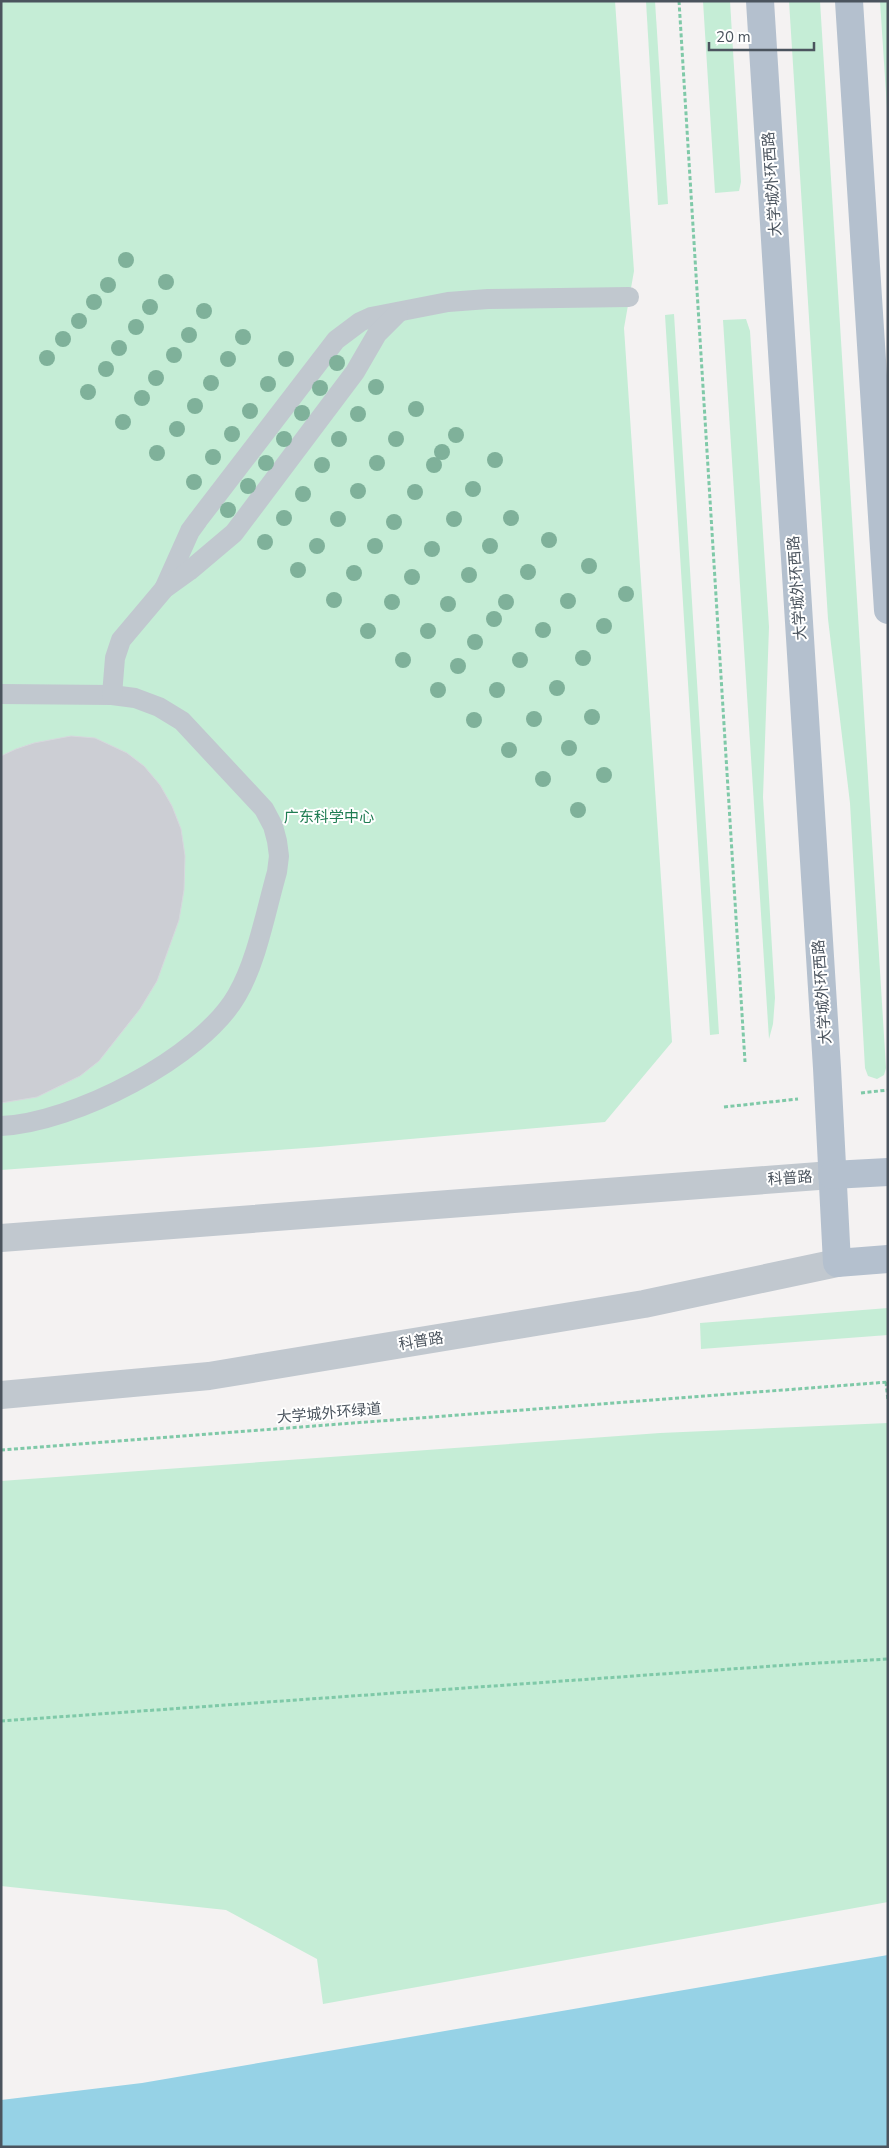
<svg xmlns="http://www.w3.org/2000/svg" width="889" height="2148" viewBox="0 0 889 2148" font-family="'Nunito Sans','Noto Sans SC',sans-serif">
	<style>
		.green { fill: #c5edd6 }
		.water { fill: #96d2e6 }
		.building { fill: #ccced4; stroke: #d6d8dd }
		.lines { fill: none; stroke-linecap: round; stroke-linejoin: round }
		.path { stroke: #7fc9a8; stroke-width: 3; stroke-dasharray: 4 2.5; stroke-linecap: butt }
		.service { stroke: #c1c8cf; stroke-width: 20 }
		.tertiary { stroke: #c1c8cf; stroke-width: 28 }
		.primary { stroke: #b4c0ce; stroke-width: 28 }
		.tree { fill: #7fb19a }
		.labels { text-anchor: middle; stroke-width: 4; stroke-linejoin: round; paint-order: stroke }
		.street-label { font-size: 15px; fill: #4b545e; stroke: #fff }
		.park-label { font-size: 15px; fill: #1f7c52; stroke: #fff }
	</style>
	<rect width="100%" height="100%" fill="#f4f2f2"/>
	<g class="green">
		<polygon points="1,1 615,1 634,271 624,328 672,1042 605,1122 319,1147 1,1170"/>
		<polygon points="646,1 655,1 668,204 658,205"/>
		<polygon points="703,1 730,1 741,182 739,191 715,193"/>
		<polygon points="789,1 820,1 886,1068 884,1075 877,1079 868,1076 865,1068 850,803 828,619"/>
		<polygon points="880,1 888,1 888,124"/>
		<polygon points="674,314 719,1034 710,1035 665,315"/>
		<polygon points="746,319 750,331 769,627 763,797 775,998 773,1024 769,1039 723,320"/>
		<polygon points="888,1308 888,1335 701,1349 700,1323"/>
		<polygon points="888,1423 888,1902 323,2004 317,1959 226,1910 1,1886 1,1481 660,1433"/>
	</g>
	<polygon class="water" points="888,1955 888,2147 1,2147 1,2100 142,2083"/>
	<polygon class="building" points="71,736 95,738 127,753 144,766 160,785 172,806 181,829 185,856 184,890 179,920 157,981 140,1009 99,1061 80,1076 37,1097 1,1103 1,756 16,749 34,743"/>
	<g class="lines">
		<g class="path">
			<polyline points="679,1 745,1062"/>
			<polyline points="861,1093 888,1090"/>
			<polyline points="724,1107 798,1099"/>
			<polyline points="886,1382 888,1401"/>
			<polyline points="1,1450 888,1382"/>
			<polyline points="1,1721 802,1664 888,1659"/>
		</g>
		<g class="service">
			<polyline points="164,589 190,531 198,520 336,340 360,322 371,317 448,302 488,299 629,297"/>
			<path d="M1,694L112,695L135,698L159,707L182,721L264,809L273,826L277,841L279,856L277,872C266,910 257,961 237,995C201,1058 73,1123 1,1126"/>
			<polyline points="112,695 115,658 121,640 164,589 189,571 234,533 355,372 377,334 398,313"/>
		</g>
		<g class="tertiary">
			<polyline points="1,1238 832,1175"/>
			<polyline points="1,1395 209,1376 644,1304 837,1263"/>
		</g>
		<g class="primary">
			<polyline points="760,1 827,1068 837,1263 888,1259"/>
			<polyline points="849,1 888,610"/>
			<polyline points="832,1175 888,1172"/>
		</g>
	</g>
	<g class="tree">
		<circle cx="126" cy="260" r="8"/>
		<circle cx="166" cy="282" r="8"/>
		<circle cx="108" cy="285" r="8"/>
		<circle cx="94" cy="302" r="8"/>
		<circle cx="150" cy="307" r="8"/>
		<circle cx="204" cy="311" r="8"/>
		<circle cx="79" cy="321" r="8"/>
		<circle cx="136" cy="327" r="8"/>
		<circle cx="189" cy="335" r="8"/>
		<circle cx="243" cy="337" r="8"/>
		<circle cx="63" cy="339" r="8"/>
		<circle cx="119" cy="348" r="8"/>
		<circle cx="174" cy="355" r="8"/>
		<circle cx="47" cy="358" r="8"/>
		<circle cx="228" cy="359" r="8"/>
		<circle cx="286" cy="359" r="8"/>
		<circle cx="337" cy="363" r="8"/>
		<circle cx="106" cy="369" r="8"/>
		<circle cx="156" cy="378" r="8"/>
		<circle cx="211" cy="383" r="8"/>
		<circle cx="268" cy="384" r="8"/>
		<circle cx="376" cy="387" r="8"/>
		<circle cx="320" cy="388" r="8"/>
		<circle cx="88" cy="392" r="8"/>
		<circle cx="142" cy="398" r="8"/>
		<circle cx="195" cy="406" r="8"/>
		<circle cx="416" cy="409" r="8"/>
		<circle cx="250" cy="411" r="8"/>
		<circle cx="302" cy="413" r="8"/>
		<circle cx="358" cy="414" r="8"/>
		<circle cx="123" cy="422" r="8"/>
		<circle cx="177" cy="429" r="8"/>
		<circle cx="232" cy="434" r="8"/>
		<circle cx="456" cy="435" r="8"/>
		<circle cx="284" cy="439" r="8"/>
		<circle cx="339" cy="439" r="8"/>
		<circle cx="396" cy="439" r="8"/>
		<circle cx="442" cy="452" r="8"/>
		<circle cx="157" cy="453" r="8"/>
		<circle cx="213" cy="457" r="8"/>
		<circle cx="495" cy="460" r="8"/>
		<circle cx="266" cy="463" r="8"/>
		<circle cx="377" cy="463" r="8"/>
		<circle cx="322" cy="465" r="8"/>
		<circle cx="434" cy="465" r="8"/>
		<circle cx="194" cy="482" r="8"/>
		<circle cx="248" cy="486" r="8"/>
		<circle cx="473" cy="489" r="8"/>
		<circle cx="358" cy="491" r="8"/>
		<circle cx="415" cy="492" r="8"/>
		<circle cx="303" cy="494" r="8"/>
		<circle cx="228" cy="510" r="8"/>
		<circle cx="284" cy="518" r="8"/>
		<circle cx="511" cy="518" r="8"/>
		<circle cx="338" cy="519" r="8"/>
		<circle cx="454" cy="519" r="8"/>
		<circle cx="394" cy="522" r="8"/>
		<circle cx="549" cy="540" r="8"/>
		<circle cx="265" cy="542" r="8"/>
		<circle cx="317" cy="546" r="8"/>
		<circle cx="375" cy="546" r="8"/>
		<circle cx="490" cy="546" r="8"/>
		<circle cx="432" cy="549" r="8"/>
		<circle cx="589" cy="566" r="8"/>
		<circle cx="298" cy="570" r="8"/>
		<circle cx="528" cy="572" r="8"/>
		<circle cx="354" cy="573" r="8"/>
		<circle cx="469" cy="575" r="8"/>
		<circle cx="412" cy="577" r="8"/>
		<circle cx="626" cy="594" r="8"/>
		<circle cx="334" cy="600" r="8"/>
		<circle cx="568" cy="601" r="8"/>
		<circle cx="392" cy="602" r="8"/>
		<circle cx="506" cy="602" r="8"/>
		<circle cx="448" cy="604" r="8"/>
		<circle cx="494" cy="619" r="8"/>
		<circle cx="604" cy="626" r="8"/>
		<circle cx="543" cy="630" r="8"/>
		<circle cx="368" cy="631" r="8"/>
		<circle cx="428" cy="631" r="8"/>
		<circle cx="475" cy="642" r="8"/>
		<circle cx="583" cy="658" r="8"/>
		<circle cx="403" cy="660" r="8"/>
		<circle cx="520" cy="660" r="8"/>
		<circle cx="458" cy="666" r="8"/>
		<circle cx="557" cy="688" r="8"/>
		<circle cx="438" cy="690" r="8"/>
		<circle cx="497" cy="690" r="8"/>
		<circle cx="592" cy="717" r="8"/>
		<circle cx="534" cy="719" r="8"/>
		<circle cx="474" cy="720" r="8"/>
		<circle cx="569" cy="748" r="8"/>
		<circle cx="509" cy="750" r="8"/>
		<circle cx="604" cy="775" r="8"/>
		<circle cx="543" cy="779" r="8"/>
		<circle cx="578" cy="810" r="8"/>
	</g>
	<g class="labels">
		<g class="street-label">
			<text transform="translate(772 184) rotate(-94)" y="5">大学城外环西路</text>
			<text transform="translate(797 588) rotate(-94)" y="5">大学城外环西路</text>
			<text transform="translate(822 992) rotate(-94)" y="5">大学城外环西路</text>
			<text transform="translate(790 1178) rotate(-4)" y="5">科普路</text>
			<text transform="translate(421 1341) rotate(-9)" y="5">科普路</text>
			<text transform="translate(329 1413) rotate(-5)" y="5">大学城外环绿道</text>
		</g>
		<g class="park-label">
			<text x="329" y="822">广东科学中心</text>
		</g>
	</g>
	<rect width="889" height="2148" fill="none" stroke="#4b545e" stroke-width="5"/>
	<path d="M709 42v8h105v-8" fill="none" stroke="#4b545e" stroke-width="2.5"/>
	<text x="716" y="42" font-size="15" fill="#4b545e" stroke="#ffffff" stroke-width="4" paint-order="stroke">20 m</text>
</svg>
